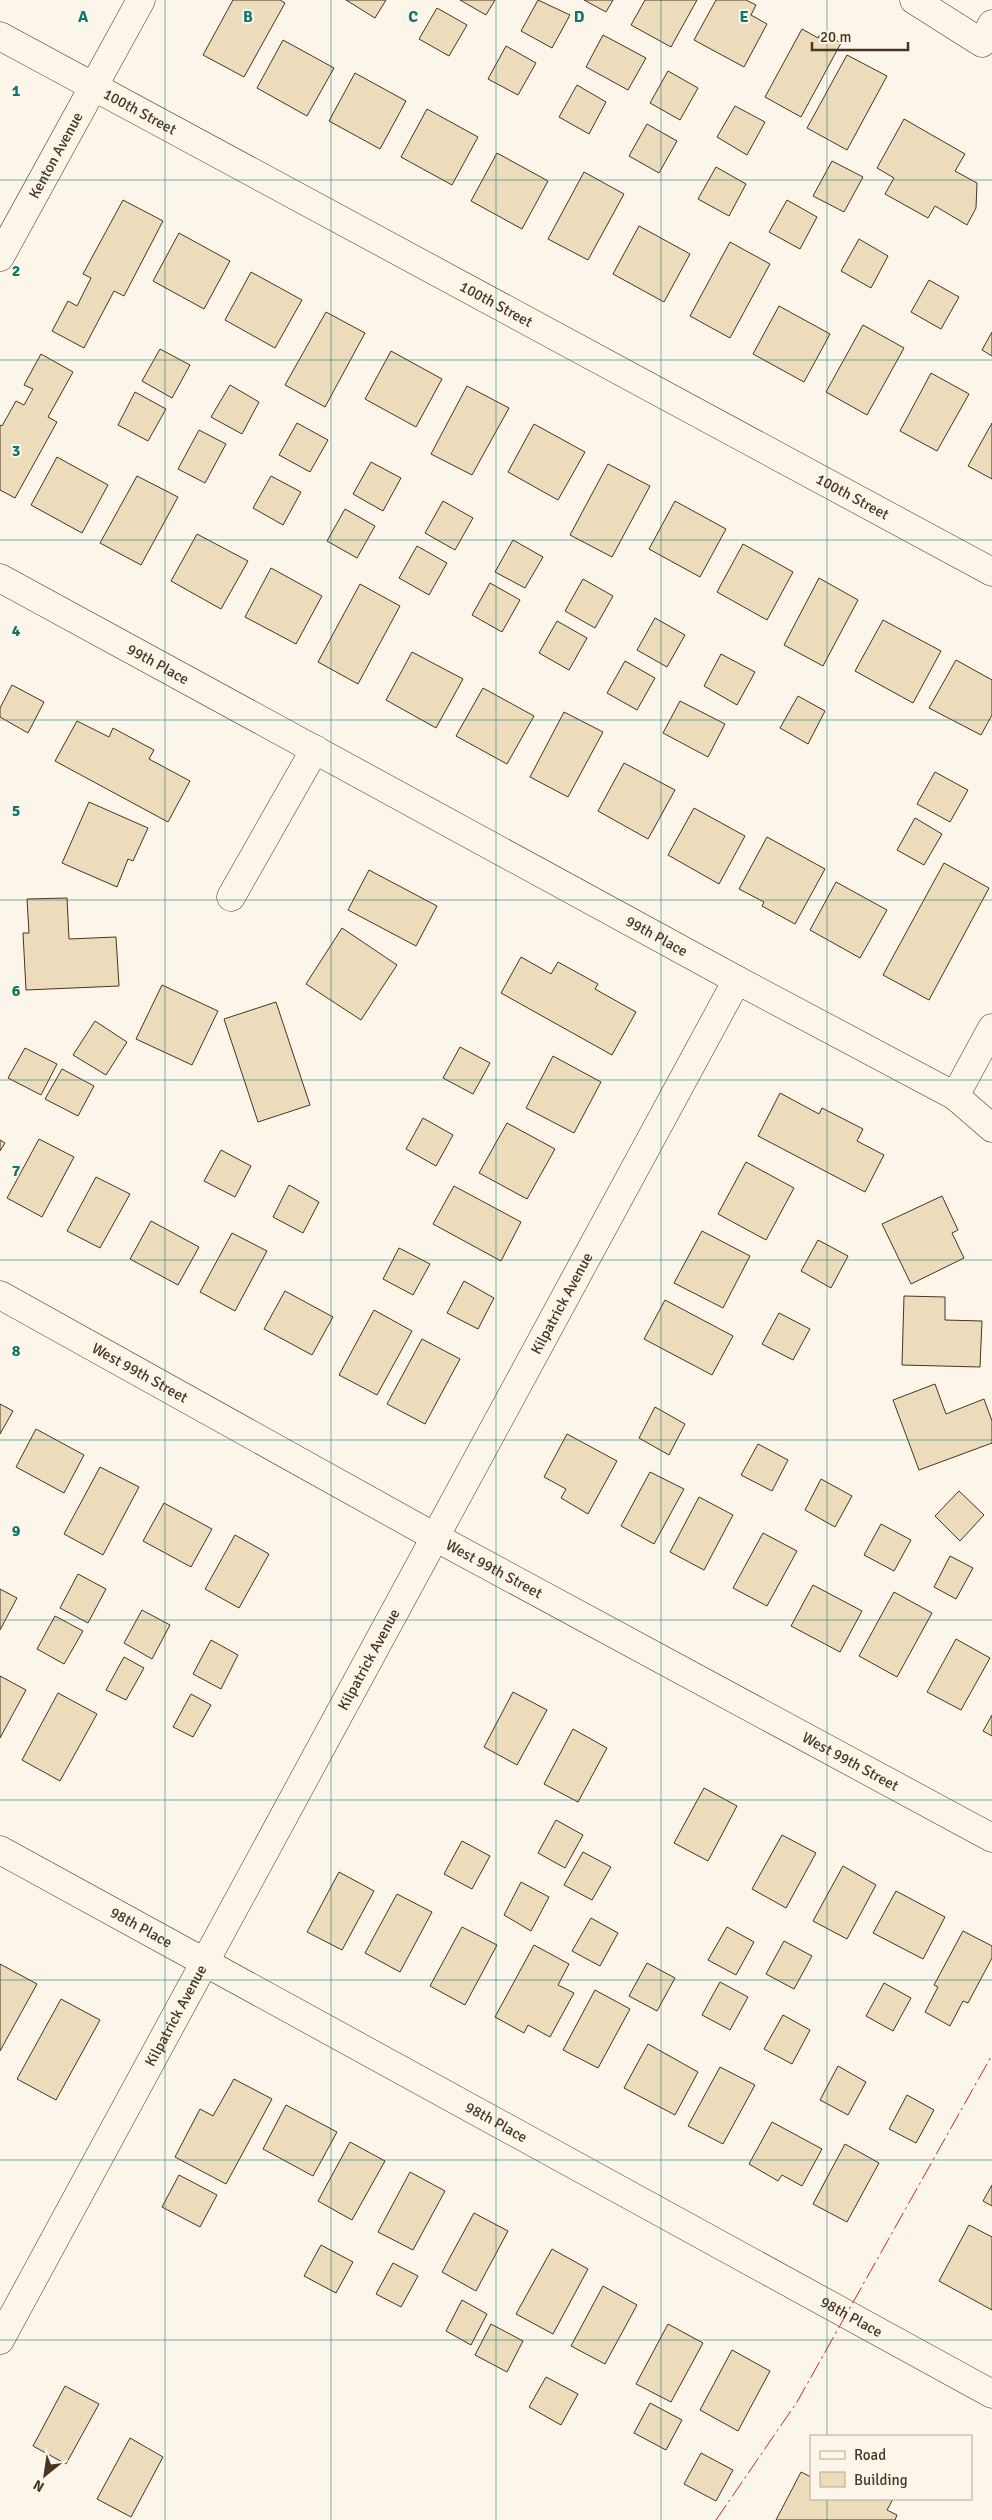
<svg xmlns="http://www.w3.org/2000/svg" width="992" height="2520" viewBox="0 0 992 2520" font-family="Signika,sans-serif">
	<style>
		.building { fill: #ecdcbc; stroke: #4a3520 }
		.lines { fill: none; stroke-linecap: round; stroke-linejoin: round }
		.minor-casing { stroke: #4a3520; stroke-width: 29 }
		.tertiary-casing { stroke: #4a3520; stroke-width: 29 }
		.minor { stroke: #fbf6e9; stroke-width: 28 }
		.tertiary { stroke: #fbf6e9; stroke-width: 28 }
		.power { stroke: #c62828; stroke-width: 1; stroke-dasharray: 18 4 2.5 4; stroke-linecap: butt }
		.grid { fill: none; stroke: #0f766e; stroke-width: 1; stroke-opacity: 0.55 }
		.labels { text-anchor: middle; stroke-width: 4; stroke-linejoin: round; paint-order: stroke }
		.street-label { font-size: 15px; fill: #4a3520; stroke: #fbf6e9 }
		.grid-label { font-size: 16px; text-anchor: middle; font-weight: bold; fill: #0f766e; stroke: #fbf6e9; stroke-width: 4; stroke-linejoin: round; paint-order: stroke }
	</style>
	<rect width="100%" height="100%" fill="#fbf6e9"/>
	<g class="building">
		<polygon points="233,0 280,0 285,3 244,77 203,55"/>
		<polygon points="346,0 386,0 375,18"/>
		<polygon points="460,0 495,0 486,15"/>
		<polygon points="538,0 570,15 552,48 521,31"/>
		<polygon points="584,0 613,0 606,12"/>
		<polygon points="645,0 697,0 671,47 631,25"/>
		<polygon points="716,0 746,0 756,5 751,15 767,24 744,67 694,40"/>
		<polygon points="437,8 467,25 449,56 419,39"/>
		<polygon points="802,29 818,38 821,32 841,43 801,117 765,97"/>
		<polygon points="603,35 646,58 628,90 586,67"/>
		<polygon points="283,40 334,68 307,116 257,88"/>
		<polygon points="506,46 536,63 518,95 488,79"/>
		<polygon points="847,55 887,76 847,150 807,128"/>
		<polygon points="668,71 698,88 680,120 650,103"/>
		<polygon points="355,73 406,101 380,149 329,121"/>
		<polygon points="577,85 606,102 589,134 559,117"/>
		<polygon points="735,106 765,122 747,155 717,137"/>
		<polygon points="427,109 478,137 452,185 401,157"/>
		<polygon points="904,119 965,154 955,171 977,183 976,208 967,225 935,206 928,218 885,194 894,178 877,168"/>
		<polygon points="647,124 677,141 659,173 629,156"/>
		<polygon points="497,153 548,181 522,229 471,201"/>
		<polygon points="832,161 863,177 844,212 813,196"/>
		<polygon points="716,167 746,184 729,216 698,199"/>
		<polygon points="584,172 624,194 588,260 548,239"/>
		<polygon points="123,200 163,221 124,296 114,291 84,348 52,331 68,301 77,306 91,278 83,274"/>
		<polygon points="787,200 817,217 800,249 769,232"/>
		<polygon points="639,226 690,254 664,302 613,274"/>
		<polygon points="179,233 230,261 204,309 153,281"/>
		<polygon points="859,239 888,256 871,288 841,271"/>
		<polygon points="730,242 770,264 730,338 690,316"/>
		<polygon points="251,272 302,300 275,348 225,320"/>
		<polygon points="929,280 959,297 941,329 911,312"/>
		<polygon points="779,306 830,334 804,382 753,354"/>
		<polygon points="326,312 365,333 325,407 285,385"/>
		<polygon points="863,325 904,348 867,415 826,392"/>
		<polygon points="992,332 992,356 982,350"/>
		<polygon points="160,349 190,365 172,398 142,381"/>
		<polygon points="391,351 442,379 416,427 365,399"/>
		<polygon points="41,354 73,372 48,417 57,422 15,498 0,490 0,425 2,426 16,401 24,405 33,389 24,385"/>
		<polygon points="931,373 969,394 937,451 900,431"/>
		<polygon points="230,385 259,402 242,434 211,417"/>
		<polygon points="467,386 509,408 472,475 431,454"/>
		<polygon points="135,392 166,409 148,441 118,425"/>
		<polygon points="297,423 328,440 310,472 279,455"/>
		<polygon points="992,423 992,479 968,466"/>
		<polygon points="534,424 585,452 558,500 508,472"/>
		<polygon points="199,430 226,444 205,483 178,469"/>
		<polygon points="57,457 108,485 82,533 31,505"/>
		<polygon points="371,462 401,478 383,511 353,494"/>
		<polygon points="608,464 650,486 612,557 570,535"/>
		<polygon points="137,476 178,497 141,565 100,543"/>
		<polygon points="271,476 301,492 283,525 253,508"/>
		<polygon points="443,501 473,518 455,550 425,533"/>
		<polygon points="675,501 726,529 700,577 649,549"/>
		<polygon points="345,509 375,526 357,558 327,541"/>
		<polygon points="197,534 248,561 221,609 171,581"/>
		<polygon points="513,540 543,557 525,588 495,572"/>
		<polygon points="743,544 793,572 767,620 717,592"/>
		<polygon points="417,546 447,563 429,595 399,578"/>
		<polygon points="271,568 322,596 296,644 245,617"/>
		<polygon points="819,578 858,600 823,666 784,645"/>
		<polygon points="583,579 613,596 595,628 565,611"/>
		<polygon points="490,583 520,600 502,632 472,615"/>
		<polygon points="360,584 400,606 358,684 318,662"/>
		<polygon points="655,618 685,635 667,667 637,650"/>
		<polygon points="883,620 941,651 913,703 855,671"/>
		<polygon points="557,621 587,638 569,670 539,653"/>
		<polygon points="412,652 463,679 436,728 386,700"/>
		<polygon points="721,654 755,672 737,705 704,686"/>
		<polygon points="956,660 992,680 992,715 981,735 929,708"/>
		<polygon points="625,661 655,678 637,710 607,693"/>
		<polygon points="12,685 44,702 28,733 0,717 0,708"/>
		<polygon points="483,688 534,716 507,764 456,736"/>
		<polygon points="798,696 825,711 808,744 780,728"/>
		<polygon points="680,701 725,724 708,757 663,733"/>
		<polygon points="564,712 603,732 568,797 530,777"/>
		<polygon points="77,721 109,737 113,728 154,750 149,759 190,781 168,822 55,761"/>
		<polygon points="624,763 675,790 648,839 598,811"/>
		<polygon points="935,772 968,790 950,822 917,804"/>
		<polygon points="89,802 148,828 133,861 128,859 117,887 62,863"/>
		<polygon points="694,808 745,836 719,884 668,855"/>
		<polygon points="915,818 942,834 924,865 897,850"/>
		<polygon points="767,837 825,869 795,924 762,906 764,902 739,889"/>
		<polygon points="944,863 989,888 929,1000 883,975"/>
		<polygon points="369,870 437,906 416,946 348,910"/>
		<polygon points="836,882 887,910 860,958 810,930"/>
		<polygon points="67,898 69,939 116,937 119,986 26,990 23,933 29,933 27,899"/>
		<polygon points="342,928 397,965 361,1020 306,984"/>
		<polygon points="521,957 551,974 558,962 598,984 595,989 636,1012 612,1055 501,993"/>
		<polygon points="162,985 218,1011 192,1065 136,1039"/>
		<polygon points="276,1002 310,1105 258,1122 224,1019"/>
		<polygon points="95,1021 127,1042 106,1075 73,1055"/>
		<polygon points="460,1047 490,1063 473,1094 443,1078"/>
		<polygon points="25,1048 57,1064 41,1095 8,1078"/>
		<polygon points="553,1056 601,1082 574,1133 526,1108"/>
		<polygon points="62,1069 94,1086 78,1116 45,1099"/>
		<polygon points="780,1093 819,1114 822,1108 863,1129 857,1141 884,1155 865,1192 758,1136"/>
		<polygon points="423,1118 453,1135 436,1166 406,1149"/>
		<polygon points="507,1123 555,1149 527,1199 479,1173"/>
		<polygon points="39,1139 74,1157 42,1217 7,1198"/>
		<polygon points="0,1140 5,1143 0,1151"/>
		<polygon points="221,1150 251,1166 235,1197 204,1181"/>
		<polygon points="746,1162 794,1188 766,1240 718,1214"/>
		<polygon points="96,1177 130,1194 100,1248 67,1231"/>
		<polygon points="289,1185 319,1202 303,1233 273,1217"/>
		<polygon points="454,1186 521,1222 501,1261 433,1224"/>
		<polygon points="942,1196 958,1230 952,1233 964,1258 911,1284 882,1224"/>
		<polygon points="151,1221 199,1247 178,1285 130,1259"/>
		<polygon points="702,1231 750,1256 723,1308 674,1283"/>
		<polygon points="232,1233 267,1251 235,1311 200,1292"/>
		<polygon points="818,1240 848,1256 831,1288 801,1271"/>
		<polygon points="399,1248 430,1264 413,1295 383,1279"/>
		<polygon points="464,1281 494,1298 478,1329 447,1313"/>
		<polygon points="285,1291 333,1317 312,1355 264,1329"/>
		<polygon points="904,1296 945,1297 945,1320 982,1321 980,1367 902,1365"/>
		<polygon points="665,1300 733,1336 712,1375 644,1339"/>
		<polygon points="374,1310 412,1331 377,1395 339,1375"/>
		<polygon points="779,1313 810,1329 793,1360 762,1344"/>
		<polygon points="422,1339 460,1359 425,1424 387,1404"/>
		<polygon points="935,1384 946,1414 984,1399 992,1421 992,1443 919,1470 893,1400"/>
		<polygon points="0,1404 13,1411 0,1434"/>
		<polygon points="655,1407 685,1424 669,1455 639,1438"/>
		<polygon points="36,1429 84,1455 64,1493 16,1467"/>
		<polygon points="567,1434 617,1461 588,1514 561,1498 566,1489 544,1477"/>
		<polygon points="758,1444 788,1460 772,1491 741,1475"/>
		<polygon points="100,1467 139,1487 103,1555 64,1534"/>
		<polygon points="650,1472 684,1489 654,1544 621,1526"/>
		<polygon points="821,1479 852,1496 835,1527 805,1510"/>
		<polygon points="959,1491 984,1515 960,1541 935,1516"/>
		<polygon points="699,1497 733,1515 704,1570 670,1552"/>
		<polygon points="164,1503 212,1529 191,1567 143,1541"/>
		<polygon points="881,1524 911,1540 894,1571 864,1555"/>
		<polygon points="763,1533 797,1551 767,1606 733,1588"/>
		<polygon points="235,1535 269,1554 239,1608 205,1589"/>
		<polygon points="950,1556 973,1568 956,1599 934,1587"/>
		<polygon points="78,1574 106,1589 88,1623 60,1608"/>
		<polygon points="813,1585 862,1611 840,1652 791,1626"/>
		<polygon points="0,1589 17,1598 0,1630"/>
		<polygon points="894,1592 932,1613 897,1677 859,1656"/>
		<polygon points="142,1610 170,1625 152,1659 124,1643"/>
		<polygon points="55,1616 83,1631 64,1664 37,1649"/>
		<polygon points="956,1639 990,1658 961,1710 927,1692"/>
		<polygon points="211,1640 238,1655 221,1689 193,1674"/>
		<polygon points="124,1657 144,1668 126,1700 106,1690"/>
		<polygon points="0,1676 26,1690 0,1738"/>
		<polygon points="513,1692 547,1710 517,1765 484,1747"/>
		<polygon points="58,1693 97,1714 60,1781 22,1760"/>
		<polygon points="191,1694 211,1705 193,1737 173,1727"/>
		<polygon points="992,1715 992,1736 983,1731"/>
		<polygon points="573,1729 607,1748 578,1802 544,1784"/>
		<polygon points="704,1788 737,1806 708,1861 674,1843"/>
		<polygon points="556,1820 583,1835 565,1868 538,1853"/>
		<polygon points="782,1835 816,1853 786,1908 752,1889"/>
		<polygon points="462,1841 490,1856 472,1889 444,1874"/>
		<polygon points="583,1852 611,1867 592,1900 564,1885"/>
		<polygon points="843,1866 876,1885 847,1939 813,1921"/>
		<polygon points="339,1872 374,1891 342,1950 307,1932"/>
		<polygon points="521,1882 549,1897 531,1931 504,1915"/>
		<polygon points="896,1891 945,1917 923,1959 873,1933"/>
		<polygon points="397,1894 432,1912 400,1972 365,1953"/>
		<polygon points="591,1918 618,1933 600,1966 572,1951"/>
		<polygon points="462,1927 497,1945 465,2005 430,1986"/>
		<polygon points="727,1927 754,1942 736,1975 708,1960"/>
		<polygon points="963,1931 992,1946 992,1958 968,2003 963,2001 950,2026 925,2012 938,1987 934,1985"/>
		<polygon points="784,1941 812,1956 794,1989 766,1974"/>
		<polygon points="534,1945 569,1964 558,1985 574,1993 550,2037 528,2025 524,2033 495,2017"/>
		<polygon points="647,1963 675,1978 657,2011 629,1996"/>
		<polygon points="0,1964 37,1984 0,2051"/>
		<polygon points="720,1982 748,1997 730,2030 702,2015"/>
		<polygon points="884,1983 911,1998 893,2031 866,2016"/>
		<polygon points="595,1990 630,2009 598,2068 563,2050"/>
		<polygon points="61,1999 100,2020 56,2100 17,2079"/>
		<polygon points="783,2015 810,2030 792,2064 764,2049"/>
		<polygon points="648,2044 698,2072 675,2115 624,2088"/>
		<polygon points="838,2066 866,2082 848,2115 820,2100"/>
		<polygon points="720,2067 755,2085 723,2144 688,2126"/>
		<polygon points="234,2079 272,2099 226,2184 175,2157 200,2109 213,2116"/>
		<polygon points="907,2095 934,2110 916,2143 889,2129"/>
		<polygon points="286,2105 337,2132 313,2176 263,2149"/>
		<polygon points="772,2122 822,2149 802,2186 782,2175 778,2181 749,2164"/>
		<polygon points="350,2142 385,2161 352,2220 318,2201"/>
		<polygon points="845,2144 879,2163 847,2222 813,2204"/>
		<polygon points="410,2172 445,2191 413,2250 378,2232"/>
		<polygon points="179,2175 217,2195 200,2227 162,2207"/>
		<polygon points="992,2185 992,2206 983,2201"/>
		<polygon points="474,2213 508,2231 476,2291 442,2272"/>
		<polygon points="969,2225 992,2237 992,2310 939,2281"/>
		<polygon points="321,2245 353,2262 336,2293 304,2276"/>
		<polygon points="552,2249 588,2269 553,2334 516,2314"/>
		<polygon points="393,2263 418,2276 401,2307 376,2294"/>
		<polygon points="603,2286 637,2305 605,2364 571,2346"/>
		<polygon points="462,2300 487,2314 471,2345 446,2331"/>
		<polygon points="491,2324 523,2341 507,2372 475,2355"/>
		<polygon points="668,2324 703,2343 671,2402 636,2384"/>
		<polygon points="732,2350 770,2371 738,2431 700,2410"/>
		<polygon points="546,2377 578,2394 561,2425 529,2407"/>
		<polygon points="65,2386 99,2404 66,2464 33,2446"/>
		<polygon points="650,2403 682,2420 666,2450 634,2433"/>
		<polygon points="130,2438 163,2457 131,2517 97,2499"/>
		<polygon points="701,2453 733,2470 716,2501 684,2484"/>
		<polygon points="801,2472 811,2477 811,2499 893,2499 887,2510 897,2515 895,2520 776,2520"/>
	</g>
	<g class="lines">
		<defs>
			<g id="minor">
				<polyline points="914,0 982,43 992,24"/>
				<path id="s1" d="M0,36L992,572"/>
				<path id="s2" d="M0,257L141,0"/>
				<path id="s3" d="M0,578L737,980L955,1096L992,1128"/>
				<polyline points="231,897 315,749"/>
				<polyline points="955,1096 992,1028"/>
				<path id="s4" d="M0,1850L992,2394"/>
				<path id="s5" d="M0,2340L737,980"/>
			</g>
			<g id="tertiary">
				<path id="s6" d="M0,1295L435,1537L992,1838"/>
			</g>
		</defs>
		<use href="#minor" class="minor-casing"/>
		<use href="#tertiary" class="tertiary-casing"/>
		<use href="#minor" class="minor"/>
		<use href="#tertiary" class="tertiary"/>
		<polyline class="power" points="716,2520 797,2402 992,2055"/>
	</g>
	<path class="grid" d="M165,0V2520M331,0V2520M496,0V2520M661,0V2520M827,0V2436M0,180H992M0,360H992M0,540H992M0,720H992M0,900H992M0,1080H992M0,1260H992M0,1440H992M0,1620H992M0,1800H992M0,1980H992M0,2160H992M0,2340H992M827,2499V2520"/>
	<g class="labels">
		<g class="street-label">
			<text dy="5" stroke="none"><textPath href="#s1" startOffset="159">100th Street</textPath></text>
			<text dy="5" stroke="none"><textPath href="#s2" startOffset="116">Kenton Avenue</textPath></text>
			<text dy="5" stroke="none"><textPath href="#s1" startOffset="564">100th Street</textPath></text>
			<text dy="5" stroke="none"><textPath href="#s1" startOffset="969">100th Street</textPath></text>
			<text dy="5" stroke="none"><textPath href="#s3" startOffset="180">99th Place</textPath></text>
			<text dy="5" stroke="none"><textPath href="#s3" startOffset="748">99th Place</textPath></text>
			<text dy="5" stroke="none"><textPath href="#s5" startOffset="1179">Kilpatrick Avenue</textPath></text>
			<text dy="5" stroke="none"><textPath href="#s6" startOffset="160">West 99th Street</textPath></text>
			<text dy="5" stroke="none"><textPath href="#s6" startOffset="565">West 99th Street</textPath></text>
			<text dy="5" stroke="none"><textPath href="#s5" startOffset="774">Kilpatrick Avenue</textPath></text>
			<text dy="5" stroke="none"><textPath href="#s6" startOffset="970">West 99th Street</textPath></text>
			<text dy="5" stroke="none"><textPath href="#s4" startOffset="161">98th Place</textPath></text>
			<text dy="5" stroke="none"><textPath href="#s5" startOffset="369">Kilpatrick Avenue</textPath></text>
			<text dy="5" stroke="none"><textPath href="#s4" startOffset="566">98th Place</textPath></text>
			<text dy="5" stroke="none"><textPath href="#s4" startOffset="971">98th Place</textPath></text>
		</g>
	</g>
	<g class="grid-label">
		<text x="83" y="22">A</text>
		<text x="248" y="22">B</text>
		<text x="413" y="22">C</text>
		<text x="579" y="22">D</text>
		<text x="744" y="22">E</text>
		<text x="16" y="96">1</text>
		<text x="16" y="276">2</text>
		<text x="16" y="456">3</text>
		<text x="16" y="636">4</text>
		<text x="16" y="816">5</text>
		<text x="16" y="996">6</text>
		<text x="16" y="1176">7</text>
		<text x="16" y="1356">8</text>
		<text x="16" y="1536">9</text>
	</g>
	<rect x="810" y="2435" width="162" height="65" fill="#fbf6e9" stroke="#b4a999"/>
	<rect x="820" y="2451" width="25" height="8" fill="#fbf6e9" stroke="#b4a999"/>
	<text x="854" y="2460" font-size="15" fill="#4a3520">Road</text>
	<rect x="820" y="2472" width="25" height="15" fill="#ecdcbc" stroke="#b4a999"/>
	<text x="854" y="2485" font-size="15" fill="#4a3520">Building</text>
	<g transform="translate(45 2475) rotate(210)" stroke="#fbf6e9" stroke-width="4" paint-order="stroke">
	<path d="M0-4L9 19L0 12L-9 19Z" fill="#4a3520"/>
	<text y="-8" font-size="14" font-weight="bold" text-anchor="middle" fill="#4a3520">N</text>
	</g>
	<path d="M812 42v8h96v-8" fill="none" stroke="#4a3520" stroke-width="2.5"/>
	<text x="820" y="42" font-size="15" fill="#4a3520" stroke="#fbf6e9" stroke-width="4" paint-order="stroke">20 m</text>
</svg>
